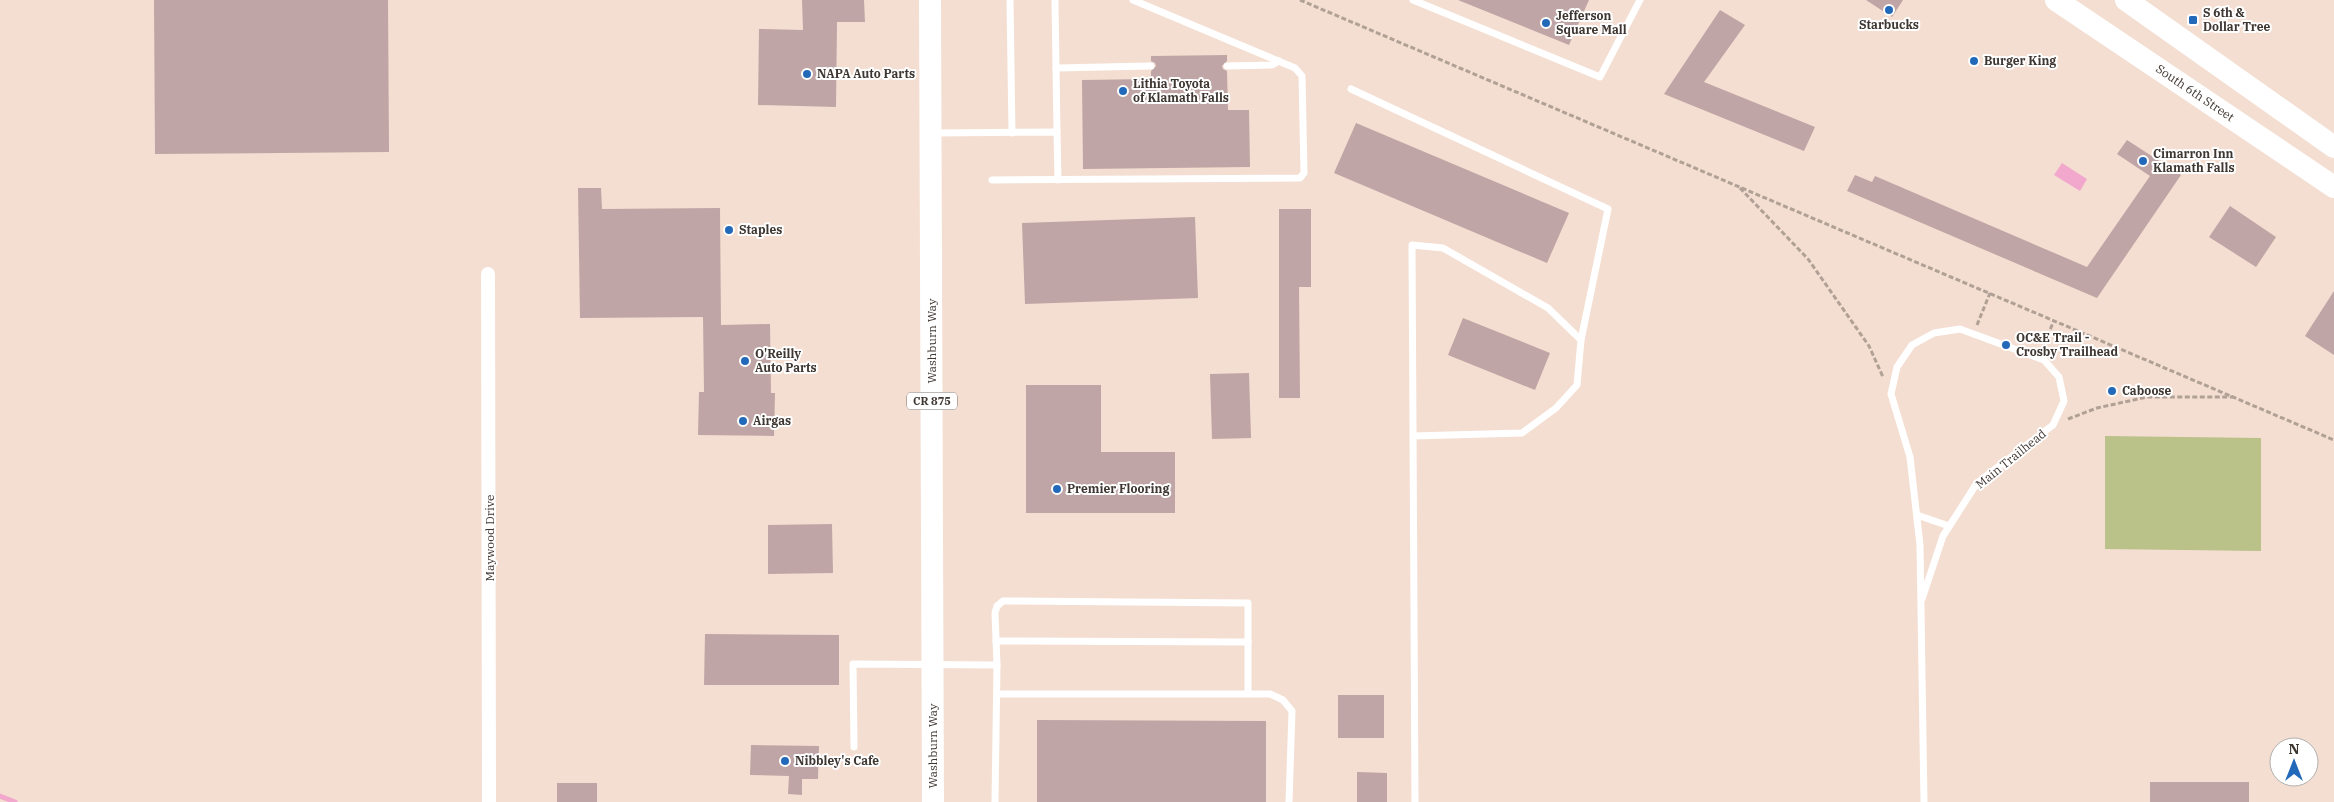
<svg xmlns="http://www.w3.org/2000/svg" width="2334" height="802" viewBox="0 0 2334 802" font-family="'IBM Plex Serif',serif">
	<style>
		.green { fill: #bac189 }
		.water { fill: #f2a8cd }
		.lines { fill: none; stroke-linecap: round; stroke-linejoin: round }
		.stream { stroke: #f2a8cd; stroke-width: 5 }
		.building { fill: #bfa5a5 }
		.path { stroke: #b0a096; stroke-width: 3; stroke-dasharray: 5 2.5; stroke-linecap: butt }
		.lane { stroke: #fff; stroke-width: 7 }
		.street { stroke: #fff; stroke-width: 14 }
		.primary { stroke: #fff; stroke-width: 22 }
		.poi-dot { fill: #2269b9; stroke: #fff; stroke-width: 2 }
		.labels { text-anchor: middle; stroke-width: 4; stroke-linejoin: round; paint-order: stroke }
		.shield { fill: #fff; stroke: #78726f; stroke-width: 1 }
		.shield-label { font-size: 11px; font-weight: bold; fill: #3e3631 }
		.poi-label { font-size: 12px; font-weight: bold; fill: #3e3631; stroke: #fff; text-anchor: start }
		.street-label { font-size: 12px; fill: #3e3631; stroke: #fff }
	</style>
	<rect width="100%" height="100%" fill="#f4ded1"/>
	<polygon class="green" points="2105,436 2261,438 2261,551 2105,549"/>
	<polygon class="water" points="2062,163 2087,179 2080,191 2054,175"/>
	<g class="lines">
		<polyline class="stream" points="0,796 15,802"/>
	</g>
	<g class="building">
		<polygon points="154,0 388,0 389,152 155,154"/>
		<polygon points="802,0 864,0 865,22 837,22 836,107 758,105 759,29 803,30"/>
		<polygon points="1458,0 1589,0 1569,45"/>
		<polygon points="1866,0 1903,0 1892,17"/>
		<polygon points="1720,10 1745,25 1704,82 1815,127 1804,151 1664,94"/>
		<polygon points="1227,55 1227,61 1222,66 1223,69 1227,71 1228,110 1249,110 1250,167 1083,169 1082,80 1151,79 1151,71 1156,66 1155,63 1151,61 1151,56"/>
		<polygon points="1356,123 1569,213 1547,263 1334,173"/>
		<polygon points="2127,140 2181,175 2097,298 1847,191 1855,175 1872,182 1875,176 2087,267 2150,176 2117,154"/>
		<polygon points="578,188 601,188 602,209 720,208 721,325 770,324 771,393 775,393 774,436 698,435 699,392 704,392 703,317 580,318"/>
		<polygon points="2230,206 2276,237 2256,267 2209,237"/>
		<polygon points="1279,209 1311,209 1311,287 1299,287 1300,398 1279,398"/>
		<polygon points="1195,217 1198,298 1025,304 1022,223"/>
		<polygon points="2334,291 2334,355 2305,336"/>
		<polygon points="1463,318 1550,353 1535,390 1448,355"/>
		<polygon points="1249,373 1251,438 1212,439 1210,374"/>
		<polygon points="1026,385 1101,385 1101,452 1175,452 1175,513 1026,513"/>
		<polygon points="832,524 833,573 768,574 768,525"/>
		<polygon points="705,634 839,635 839,685 704,685"/>
		<rect x="1338" y="695" width="46" height="43"/>
		<polygon points="1037,720 1266,721 1266,802 1037,802"/>
		<polygon points="751,745 819,746 818,779 802,779 802,795 788,794 789,776 750,775"/>
		<polygon points="1357,772 1387,773 1387,802 1357,802"/>
		<rect x="2150" y="782" width="99" height="20"/>
		<rect x="557" y="783" width="40" height="19"/>
	</g>
	<g class="lines">
		<g class="path">
			<polyline points="1300,0 2334,440"/>
			<polyline points="1740,188 1808,259 1869,346 1883,377"/>
			<polyline points="1977,325 1990,293"/>
			<polyline points="2042,350 2054,320"/>
			<polyline points="2068,419 2097,408 2147,397 2233,397"/>
		</g>
		<g class="lane">
			<polyline points="1010,0 1012,133"/>
			<polyline points="1055,0 1057,132"/>
			<polyline points="1413,0 1600,77 1640,0"/>
			<polyline points="1227,66 1272,65 1279,61"/>
			<polyline points="1056,68 1151,66"/>
			<polyline points="1351,89 1608,209 1581,340"/>
			<polyline points="934,133 1057,132 1058,180"/>
			<polyline points="992,180 1300,178 1304,173 1302,76 1295,68 1133,0"/>
			<polyline points="1413,436 1522,433 1556,408 1577,385 1581,340 1548,308 1443,248 1412,245 1415,802"/>
			<polyline points="1917,515 1949,526"/>
			<polyline points="1922,599 1943,536 1977,483 2053,425 2064,401 2059,377 2044,360 1960,329 1934,333 1912,345 1897,367 1891,394 1910,457 1920,545 1924,802"/>
			<polyline points="996,641 1248,642"/>
			<polyline points="997,665 995,613 997,606 1003,601 1248,603 1248,694"/>
			<polyline points="997,694 1270,694 1283,700 1292,711 1289,802"/>
			<polyline points="854,747 853,664 997,665 995,802"/>
		</g>
		<polyline class="street" points="488,274 489,802"/>
		<g class="primary">
			<polyline points="930,0 933,802"/>
			<polyline points="2056,0 2334,187"/>
			<polyline points="2126,0 2334,147"/>
		</g>
	</g>
	<g class="poi-dot">
		<circle cx="1889" cy="10" r="5"/>
		<rect x="2188" y="15" width="10" height="10" rx="2.5"/>
		<circle cx="1546" cy="23" r="5"/>
		<circle cx="1974" cy="61" r="5"/>
		<circle cx="807" cy="74" r="5"/>
		<circle cx="1123" cy="91" r="5"/>
		<circle cx="2143" cy="161" r="5"/>
		<circle cx="729" cy="230" r="5"/>
		<circle cx="2006" cy="345" r="5"/>
		<circle cx="745" cy="361" r="5"/>
		<circle cx="2112" cy="391" r="5"/>
		<circle cx="743" cy="421" r="5"/>
		<circle cx="1057" cy="489" r="5"/>
		<circle cx="785" cy="761" r="5"/>
	</g>
	<g class="labels">
		<rect class="shield" x="907" y="392.5" width="50" height="17" rx="4"/>
		<g class="shield-label">
			<text x="932" y="405">CR 875</text>
		</g>
		<g class="poi-label">
			<text x="2203" y="17">S 6th &amp;<tspan x="2203" dy="14">Dollar Tree</tspan></text>
			<text x="1556" y="20">Jefferson<tspan x="1556" dy="14">Square Mall</tspan></text>
			<text x="1889" y="29" text-anchor="middle">Starbucks</text>
			<text x="1984" y="65">Burger King</text>
			<text x="817" y="78">NAPA Auto Parts</text>
			<text x="1133" y="88">Lithia Toyota<tspan x="1133" dy="14">of Klamath Falls</tspan></text>
			<text x="2153" y="158">Cimarron Inn<tspan x="2153" dy="14">Klamath Falls</tspan></text>
			<text x="739" y="234">Staples</text>
			<text x="2016" y="342">OC&amp;E Trail -<tspan x="2016" dy="14">Crosby Trailhead</tspan></text>
			<text x="755" y="358">O'Reilly<tspan x="755" dy="14">Auto Parts</tspan></text>
			<text x="2122" y="395">Caboose</text>
			<text x="753" y="425">Airgas</text>
			<text x="1067" y="493">Premier Flooring</text>
			<text x="795" y="765">Nibbley's Cafe</text>
		</g>
		<g class="street-label">
			<text transform="translate(2195 93) rotate(34)" y="4">South 6th Street</text>
			<text transform="translate(932 341) rotate(-90)" y="4">Washburn Way</text>
			<text transform="translate(2011 459) rotate(-39)" y="4">Main Trailhead</text>
			<text transform="translate(490 538) rotate(-90)" y="4">Maywood Drive</text>
			<text transform="translate(933 746) rotate(-90)" y="4">Washburn Way</text>
		</g>
	</g>
	<g transform="translate(2294 762)"><circle r="24" fill="#ffffff" stroke="#b2afad"/>
	<path d="M0-4L9 19L0 12L-9 19Z" fill="#2269b9"/>
	<text y="-8" font-size="14" font-weight="bold" text-anchor="middle" fill="#3e3631">N</text>
	</g>
</svg>
